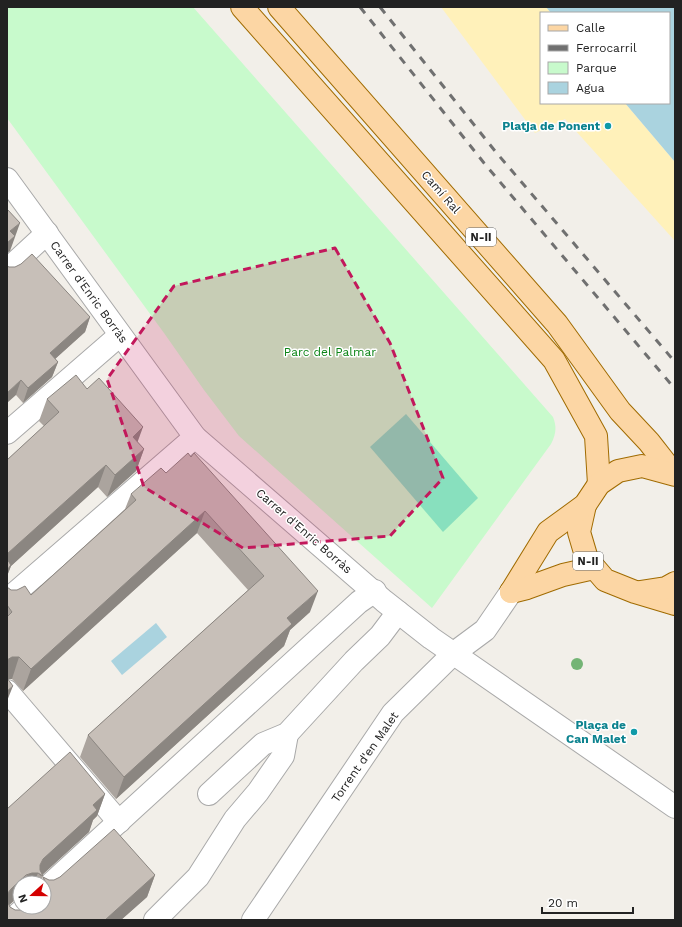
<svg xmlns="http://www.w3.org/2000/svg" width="682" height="927" viewBox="0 0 682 927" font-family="'Work Sans',sans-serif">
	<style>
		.sand { fill: #fff1ba }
		.park { fill: #c8facc }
		.pitch { fill: #88e0be }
		.water { fill: #aad3df }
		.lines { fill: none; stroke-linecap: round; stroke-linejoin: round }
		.pedestrian-casing { stroke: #a9a9a9; stroke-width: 24 }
		.minor-casing { stroke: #a9a9a9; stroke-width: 24 }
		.primary-casing { stroke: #a06b00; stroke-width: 24 }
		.pedestrian { stroke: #fff; stroke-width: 22 }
		.minor { stroke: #fff; stroke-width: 22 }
		.primary { stroke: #fcd6a4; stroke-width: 22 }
		.rail { stroke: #707070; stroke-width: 3; stroke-dasharray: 8 8; stroke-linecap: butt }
		.tree { fill: #74b475 }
		.wall { fill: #aba49e }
		.shaded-wall { fill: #8b8681 }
		.building { fill: #c7bfb8; stroke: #8b8681 }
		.marked { fill: #c2185b; fill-opacity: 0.2; stroke: #c2185b; stroke-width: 3; stroke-dasharray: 8 5; stroke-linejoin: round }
		.culture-dot { fill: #0f9aa8; stroke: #fff; stroke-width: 1.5 }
		.labels { text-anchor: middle; stroke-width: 3; stroke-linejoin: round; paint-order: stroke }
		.shield { fill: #fff; stroke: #646464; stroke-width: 1 }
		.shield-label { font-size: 11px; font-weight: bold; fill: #222 }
		.culture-label { font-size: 12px; font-weight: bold; fill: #0d838f; stroke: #fff; text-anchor: end }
		.street-label { font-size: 12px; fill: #222; stroke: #fff }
		.park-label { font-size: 12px; fill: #0c8416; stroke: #fff }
	</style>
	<rect width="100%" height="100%" fill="#f2efe9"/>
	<polygon class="sand" points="441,7 546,7 551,13 541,13 541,103 625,103 675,162 675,241 565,119 535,133"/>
	<path class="park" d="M7,7H193L553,417C557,427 556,434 551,444L432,608L239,436L204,390L164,333L7,118Z"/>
	<polygon class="pitch" points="406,414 478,498 443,532 370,447"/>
	<g class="water">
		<polygon points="546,7 675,7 675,162 625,103 669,103 669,13 551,13"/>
		<polygon points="156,623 167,637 122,675 111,661"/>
	</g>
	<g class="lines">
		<defs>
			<g id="pedestrian">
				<polyline points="7,270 47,233"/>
				<polyline points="7,433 120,335"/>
				<polyline points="7,600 195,437"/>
				<polyline points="7,691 119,822"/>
				<polyline points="44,890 359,602 375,591"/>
				<polyline points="11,920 26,907"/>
			</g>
			<g id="minor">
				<polyline points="7,179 195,437 384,601 431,638 675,807"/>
				<polyline points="209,794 263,744 287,734 354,661 380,636 398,612"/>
				<polyline points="155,920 198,877 235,819 258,792 283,756 287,734"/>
				<polyline points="253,920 393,713 454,653 485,630 511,592"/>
			</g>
			<g id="primary">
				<polyline points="242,7 554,360 596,436 599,484"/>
				<polyline points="279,7 557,324 620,411 649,442 674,474"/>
				<polyline points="585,505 579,532 587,559 605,580 635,592 675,604"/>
				<polyline points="511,592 548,532 585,505 599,484 618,471 642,466 675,475"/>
				<polyline points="511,592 527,588 563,575 594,568"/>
				<polyline points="640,592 666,588 675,583"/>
			</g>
		</defs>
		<use href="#pedestrian" class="pedestrian-casing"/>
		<use href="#minor" class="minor-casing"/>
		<use href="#primary" class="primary-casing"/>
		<use href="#pedestrian" class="pedestrian"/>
		<use href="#minor" class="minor"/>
		<use href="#primary" class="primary"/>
		<g class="rail">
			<polyline points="360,7 484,163 675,389"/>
			<polyline points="380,7 495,151 675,362"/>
		</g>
	</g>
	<circle class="tree" cx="577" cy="664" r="6"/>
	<g class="wall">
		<polygon points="7,266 90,317 85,332 55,359 58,362 52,377 23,403 16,395"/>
		<polygon points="87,389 144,449 136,471 107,497 98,487 11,566 7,576 7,460 44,426 39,421 47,399"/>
		<polygon points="166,473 310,612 290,630 284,646 116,799 80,757 88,735 248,590 197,533 23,691 12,679 8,679 7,701 7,587 11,590 31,595 125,509 131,494"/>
		<polygon points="105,794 97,816 93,820 89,832 42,875 43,876 40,883 20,883 18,897 9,905 10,907 15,910 21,910 44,907 44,883 41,883 43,877 49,880 54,880 155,875 147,897 121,920 7,920 7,809"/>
	</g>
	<g class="shaded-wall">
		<polygon points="20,223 10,251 7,253 7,240 10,231"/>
		<polygon points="90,317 85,332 45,368 50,353"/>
		<polygon points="58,362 52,377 23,403 28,388"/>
		<polygon points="21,380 16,395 7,403 7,393"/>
		<polygon points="143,427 135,449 133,437"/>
		<polygon points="144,449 136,471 107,497 115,475"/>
		<polygon points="106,465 98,487 11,566 7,576 7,554"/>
		<polygon points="205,511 197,533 23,691 31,669"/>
		<polygon points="318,591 310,612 290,630 284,646 116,799 124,777 287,618"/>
		<polygon points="12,657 19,657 12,679 7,679 7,660"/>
		<polygon points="13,686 7,701 7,691"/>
		<polygon points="105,794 97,816 93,820 89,832 41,876 38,873 34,883 20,883 20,896 18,897 7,907 7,895 11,889 40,865 43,859 93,805"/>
		<polygon points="155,875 147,897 121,920 105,920"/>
	</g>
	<g class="building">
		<polygon points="7,209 20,223 10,231 15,236 7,243"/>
		<polygon points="32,254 90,317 50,353 58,362 28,388 21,380 7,393 7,266 9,267 15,267 21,264"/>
		<polygon points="76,375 87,389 99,378 143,427 133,437 144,449 115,475 106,465 7,554 7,460 59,412 47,399"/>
		<polygon points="188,453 191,457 194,453 318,591 287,618 292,624 124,777 88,735 264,576 205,511 31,669 19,657 12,657 7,660 7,617 12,612 7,605 7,587 11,590 17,590 25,586 31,595 136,500 131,494 161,468 166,473"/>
		<polygon points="7,559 11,565 7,570"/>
		<polygon points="7,678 13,686 7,691"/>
		<polygon points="70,752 105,794 93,805 97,810 43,859 40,865 40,870 43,876 38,873 32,873 26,875 11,889 7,894 7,896 7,809"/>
		<polygon points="114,829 155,875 105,920 7,920 7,901 10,907 15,910 21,910 28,907 44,907 44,892 46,890 46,883 43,877 49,880 54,880 60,877"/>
	</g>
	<path class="marked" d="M335,248L390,343L443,478L390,536L243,548L144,487L107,379L174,286Z"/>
	<g class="culture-dot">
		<circle cx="608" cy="126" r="4"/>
		<circle cx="634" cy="732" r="4"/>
	</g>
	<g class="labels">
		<g class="shield">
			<rect x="466" y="228" width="30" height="18" rx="3"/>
			<rect x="573" y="552" width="30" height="18" rx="3"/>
		</g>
		<g class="shield-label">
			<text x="481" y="241">N-II</text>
			<text x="588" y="565">N-II</text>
		</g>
		<g class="culture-label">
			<text x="600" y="130">Platja de Ponent</text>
			<text x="626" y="729">Plaça de<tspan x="626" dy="14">Can Malet</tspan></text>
		</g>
		<g class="street-label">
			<text transform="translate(441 192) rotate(49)" y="4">Camí Ral</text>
			<text transform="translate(89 292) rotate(54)" y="4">Carrer d'Enric Borràs</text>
			<text transform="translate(304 531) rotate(41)" y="4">Carrer d'Enric Borràs</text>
			<text transform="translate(365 757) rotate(-55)" y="4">Torrent d'en Malet</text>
		</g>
		<g class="park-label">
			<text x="330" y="356">Parc del Palmar</text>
		</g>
	</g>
	<rect width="682" height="927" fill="none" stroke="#222222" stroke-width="16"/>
	<rect x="540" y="12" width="130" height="92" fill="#ffffff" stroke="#a7a7a7"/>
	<rect x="548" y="25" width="20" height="6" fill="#fcd6a4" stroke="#a7a7a7"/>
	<text x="576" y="32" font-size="12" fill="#222222">Calle</text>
	<rect x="548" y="45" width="20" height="6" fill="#707070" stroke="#a7a7a7"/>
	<text x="576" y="52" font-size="12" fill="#222222">Ferrocarril</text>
	<rect x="548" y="62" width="20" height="12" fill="#c8facc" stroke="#a7a7a7"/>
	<text x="576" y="72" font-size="12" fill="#222222">Parque</text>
	<rect x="548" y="82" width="20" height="12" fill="#aad3df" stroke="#a7a7a7"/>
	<text x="576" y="92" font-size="12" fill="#222222">Agua</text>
	<g transform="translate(32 895) rotate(249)"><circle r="19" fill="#ffffff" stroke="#a7a7a7"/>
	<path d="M0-3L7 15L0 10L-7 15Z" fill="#d40000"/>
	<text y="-6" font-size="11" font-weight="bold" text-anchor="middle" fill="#222222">N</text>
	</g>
	<path d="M542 907v6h91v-6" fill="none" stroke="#222222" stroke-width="2"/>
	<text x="548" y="907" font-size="12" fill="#222222" stroke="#ffffff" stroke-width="3" paint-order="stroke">20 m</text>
</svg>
